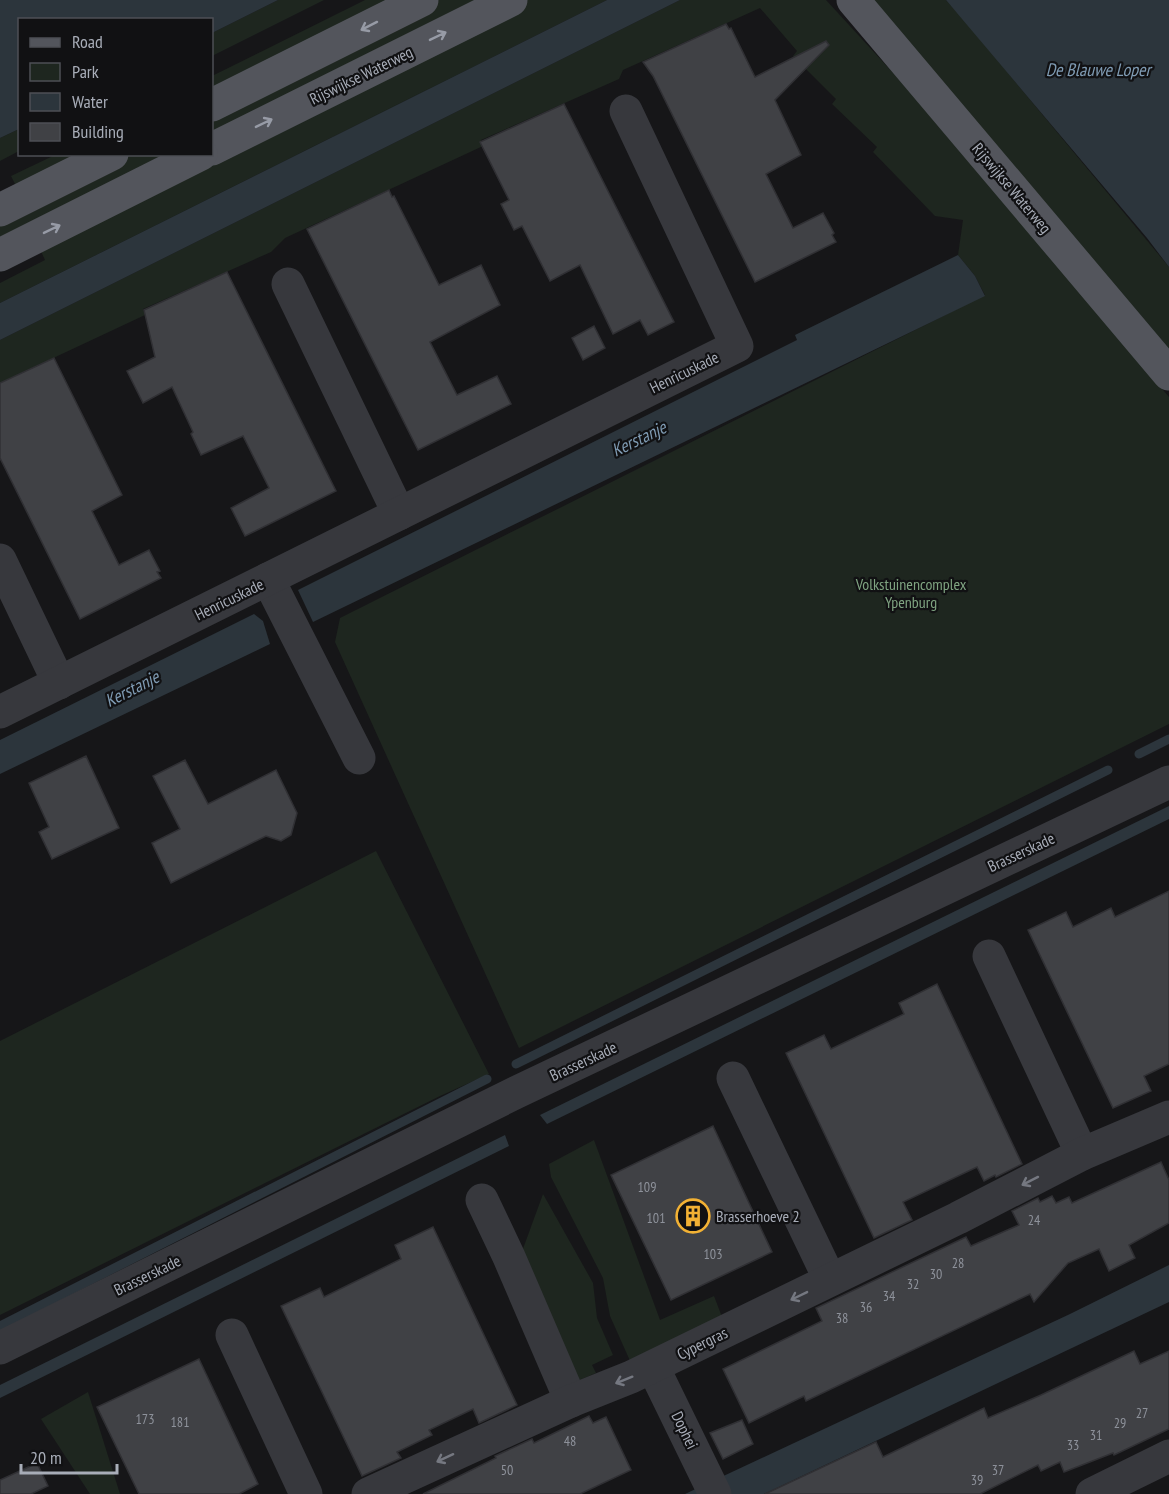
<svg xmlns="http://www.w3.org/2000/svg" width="1169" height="1494" viewBox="0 0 1169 1494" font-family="'PT Sans Narrow',sans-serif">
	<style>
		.green { fill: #1e261f }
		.water { fill: #2c353c }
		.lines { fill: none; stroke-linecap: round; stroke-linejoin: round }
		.stream { stroke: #2c353c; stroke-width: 9 }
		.building { fill: #404145; stroke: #303034; stroke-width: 1.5 }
		.minor { stroke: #37383d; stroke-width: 33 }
		.major { stroke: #53555c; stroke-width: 33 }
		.oneway { stroke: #979ba6 }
		.oneway2 { stroke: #757881 }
		.labels { text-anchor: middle; stroke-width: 4.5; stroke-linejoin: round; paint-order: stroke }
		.number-label { font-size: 14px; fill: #8e929b }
		.street-label { font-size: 16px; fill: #a8adb8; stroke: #111113 }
		.park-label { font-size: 16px; fill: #7fa381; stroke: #111113 }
		.poi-label { font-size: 16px; fill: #a8adb8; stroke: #111113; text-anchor: start }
		.water-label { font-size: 18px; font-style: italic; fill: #7f9bb3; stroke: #111113 }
	</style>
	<rect width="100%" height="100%" fill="#161618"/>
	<g class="green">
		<polygon points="278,0 324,0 212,56 212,33"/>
		<polygon points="365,0 404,0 212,96 212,76"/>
		<polygon points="439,0 494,0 212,141 212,113"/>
		<polygon points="527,0 607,0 0,303 0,283 45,260 38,245"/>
		<polygon points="680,0 826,0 895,75 1169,397 1169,724 519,1048 335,642 340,618 985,295 975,276 958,255 963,220 935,216 873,152 877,147 832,104 836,99 793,56 797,51 760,8 623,70 619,79 481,140 483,146 285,238 271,252 143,309 145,315 0,383 0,340"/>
		<polygon points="871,0 946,0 964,20 1169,267 1169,351"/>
		<polygon points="19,129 19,151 0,161 0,138"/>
		<polygon points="55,155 94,155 19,192 11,176"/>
		<polygon points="129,155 184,155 0,246 0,219"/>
		<polygon points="376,851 489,1074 440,1096 0,1315 0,1041"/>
		<polygon points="594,1140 660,1320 714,1296 722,1317 631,1363 610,1316 603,1278 551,1177 549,1164"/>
		<polygon points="543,1194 593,1283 597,1318 613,1355 592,1365 596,1373 577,1381 520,1257"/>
		<polygon points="88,1392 120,1494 90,1494 41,1419"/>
	</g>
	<g class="water">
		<polygon points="0,0 278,0 212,33 212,20 20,20 19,129 0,138"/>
		<polygon points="607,0 680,0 0,340 0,303"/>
		<polygon points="946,0 1169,0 1169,267 1147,238"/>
		<polygon points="958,255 975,276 985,296 313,622 298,590 797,340 795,335"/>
		<polygon points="254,614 263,621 270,644 0,774 0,740"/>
		<polygon points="1169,806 1169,819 547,1124 540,1115"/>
		<polygon points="505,1135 509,1146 0,1398 0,1385"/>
		<polygon points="1169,1265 1169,1302 783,1485 764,1494 685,1494 1070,1314"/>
	</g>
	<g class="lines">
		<g class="stream">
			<polyline points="1139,754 1169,739"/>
			<polyline points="516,1064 1108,770"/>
			<polyline points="0,1326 487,1079"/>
		</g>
	</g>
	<g class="building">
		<polygon points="726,24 729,29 731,28 755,77 826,41 829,45 775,100 801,155 766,174 793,228 823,213 834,233 832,235 836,242 755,282 653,76 643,62"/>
		<polygon points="564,104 674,322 648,335 640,320 613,334 580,265 550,281 522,226 514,230 501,204 509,200 480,142"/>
		<polygon points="389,190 392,197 394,196 439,285 481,265 500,305 430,342 457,395 497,376 511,404 418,450 307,229"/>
		<polygon points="227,272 336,491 245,536 231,508 269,488 243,436 201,455 191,434 193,432 172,387 143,403 127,371 155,357 144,310"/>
		<polygon points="594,326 605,348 583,360 572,338"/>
		<polygon points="54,358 122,495 92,511 119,565 149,550 160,571 157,572 161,578 80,619 0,458 0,383"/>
		<polygon points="86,756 119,828 52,859 39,832 49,827 29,783"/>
		<polygon points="185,760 208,804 276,770 297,813 291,835 281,841 266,836 171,883 152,843 180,829 153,776"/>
		<polygon points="1169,891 1169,1064 1144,1076 1151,1091 1113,1108 1028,930 1066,912 1073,927 1111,908 1115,917"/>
		<polygon points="937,984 1022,1164 996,1177 995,1175 984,1181 977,1167 903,1202 912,1220 874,1238 786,1053 824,1035 831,1049 904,1014 899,1003"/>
		<polygon points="713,1126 772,1252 671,1300 611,1175"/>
		<polygon points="1161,1162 1169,1180 1169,1223 1129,1245 1135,1258 1109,1271 1099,1249 1068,1263 1034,1302 1030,1294 806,1401 804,1396 749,1423 723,1369 822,1321 816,1308 966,1237 971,1246 1019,1225 1012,1211 1038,1198 1040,1202 1052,1196 1056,1203 1069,1197 1072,1203"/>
		<polygon points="433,1227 517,1405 479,1423 473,1409 429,1430 432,1435 397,1452 401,1458 362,1476 281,1306 320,1288 324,1297 401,1259 395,1245"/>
		<polygon points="1134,1351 1140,1364 1169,1351 1169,1429 1114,1455 1113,1453 1064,1472 1060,1462 1041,1471 1038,1465 980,1494 765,1494 876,1442 883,1457 984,1408 988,1418 1041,1395"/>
		<polygon points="199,1359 258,1484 239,1494 139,1494 97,1407"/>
		<polygon points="589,1416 593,1423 606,1417 631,1470 580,1494 423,1494 496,1458 495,1456 532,1439 534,1443"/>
		<polygon points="742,1420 753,1444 723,1459 710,1433"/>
		<polygon points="37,1463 48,1486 31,1494 0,1494 0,1480"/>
	</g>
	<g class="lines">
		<g class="minor">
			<polyline points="288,284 399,514"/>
			<polyline points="0,560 59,683"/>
			<polyline points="268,579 359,758"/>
			<polyline points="0,712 737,346 626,111"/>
			<polyline points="989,956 1082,1154"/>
			<polyline points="733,1078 830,1280"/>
			<polyline points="482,1200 509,1257 571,1401"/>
			<polyline points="232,1335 306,1494"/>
			<polyline points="0,1348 517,1092 1169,782"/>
			<polyline points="653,1367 715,1494"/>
			<polyline points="368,1494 571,1401 631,1377 958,1218 1082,1154 1169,1117"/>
			<polyline points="1092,1494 1169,1456"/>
		</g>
		<g class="major">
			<polyline points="853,0 1169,374"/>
			<polyline points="212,105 422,0"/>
			<polyline points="212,149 511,0"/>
			<polyline points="0,210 112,154"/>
			<polyline points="0,255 201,154"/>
		</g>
	</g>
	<defs><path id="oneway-shaft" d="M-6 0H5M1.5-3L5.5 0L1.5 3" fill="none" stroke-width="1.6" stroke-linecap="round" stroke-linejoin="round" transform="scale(1.5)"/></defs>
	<g class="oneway">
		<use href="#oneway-shaft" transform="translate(369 26) rotate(153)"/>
		<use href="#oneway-shaft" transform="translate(438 36) rotate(-26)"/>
		<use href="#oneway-shaft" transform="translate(264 123) rotate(-26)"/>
		<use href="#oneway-shaft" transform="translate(52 229) rotate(-26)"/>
	</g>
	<g class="oneway2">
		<use href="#oneway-shaft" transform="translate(1030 1181) rotate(153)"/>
		<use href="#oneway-shaft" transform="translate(799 1296) rotate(154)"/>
		<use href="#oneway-shaft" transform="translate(624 1380) rotate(158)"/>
		<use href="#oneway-shaft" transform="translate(445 1458) rotate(155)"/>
	</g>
	<defs>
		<symbol id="building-ring" viewBox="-11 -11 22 22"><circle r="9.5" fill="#111113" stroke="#f2b134" stroke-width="1.5"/><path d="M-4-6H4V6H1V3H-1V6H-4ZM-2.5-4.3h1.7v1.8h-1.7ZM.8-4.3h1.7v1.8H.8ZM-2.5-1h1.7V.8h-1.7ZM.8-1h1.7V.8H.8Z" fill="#f2b134"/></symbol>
	</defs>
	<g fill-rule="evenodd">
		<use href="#building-ring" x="674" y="1197" width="38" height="38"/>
	</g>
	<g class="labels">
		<g class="number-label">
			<text x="647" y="1192">109</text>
			<text x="656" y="1223">101</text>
			<text x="1034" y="1225">24</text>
			<text x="713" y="1259">103</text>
			<text x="958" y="1268">28</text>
			<text x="936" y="1279">30</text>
			<text x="913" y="1289">32</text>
			<text x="889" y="1301">34</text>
			<text x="866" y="1312">36</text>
			<text x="842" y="1323">38</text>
			<text x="1142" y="1418">27</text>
			<text x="145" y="1424">173</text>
			<text x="180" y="1427">181</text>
			<text x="1120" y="1428">29</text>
			<text x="1096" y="1440">31</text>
			<text x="570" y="1446">48</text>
			<text x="1073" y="1450">33</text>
			<text x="507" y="1475">50</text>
			<text x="998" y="1475">37</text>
			<text x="977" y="1485">39</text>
		</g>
		<g class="street-label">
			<text transform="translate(361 75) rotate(-26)" y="6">Rijswijkse Waterweg</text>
			<text transform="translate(1012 188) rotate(50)" y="6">Rijswijkse Waterweg</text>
			<text transform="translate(684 372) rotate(-26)" y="6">Henricuskade</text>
			<text transform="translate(229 599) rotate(-26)" y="6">Henricuskade</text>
			<text transform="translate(1021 852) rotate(-25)" y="6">Brasserskade</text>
			<text transform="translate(583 1061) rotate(-25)" y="6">Brasserskade</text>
			<text transform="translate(147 1275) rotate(-26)" y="6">Brasserskade</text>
			<text transform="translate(702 1343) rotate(-26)" y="6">Cypergras</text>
			<text transform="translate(685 1430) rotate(64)" y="6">Dophei</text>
		</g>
		<g class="park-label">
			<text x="911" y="590">Volkstuinencomplex<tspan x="911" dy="18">Ypenburg</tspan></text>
		</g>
		<g class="poi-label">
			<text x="716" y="1222">Brasserhoeve 2</text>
		</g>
		<g class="water-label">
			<text x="1098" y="76">De Blauwe Loper</text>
			<text transform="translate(639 439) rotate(-26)" y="6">Kerstanje</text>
			<text transform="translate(132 689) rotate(-27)" y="6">Kerstanje</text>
		</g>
	</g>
	<rect x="18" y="18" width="195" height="138" fill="#111113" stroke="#4d4f55" stroke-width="1.5"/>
	<rect x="30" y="38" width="30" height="9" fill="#53555c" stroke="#4d4f55" stroke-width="1.5"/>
	<text x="72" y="48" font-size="18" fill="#a8adb8">Road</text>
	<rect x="30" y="63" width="30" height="18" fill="#1e261f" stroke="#4d4f55" stroke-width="1.5"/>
	<text x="72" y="78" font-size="18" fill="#a8adb8">Park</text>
	<rect x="30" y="93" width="30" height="18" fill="#2c353c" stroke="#4d4f55" stroke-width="1.5"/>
	<text x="72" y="108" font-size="18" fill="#a8adb8">Water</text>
	<rect x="30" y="123" width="30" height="18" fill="#404145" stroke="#4d4f55" stroke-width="1.5"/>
	<text x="72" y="138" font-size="18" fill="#a8adb8">Building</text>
	<path d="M21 1464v9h96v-9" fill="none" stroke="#a8adb8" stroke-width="3"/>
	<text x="30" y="1464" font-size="18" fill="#a8adb8" stroke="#111113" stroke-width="4.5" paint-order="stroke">20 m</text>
</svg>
